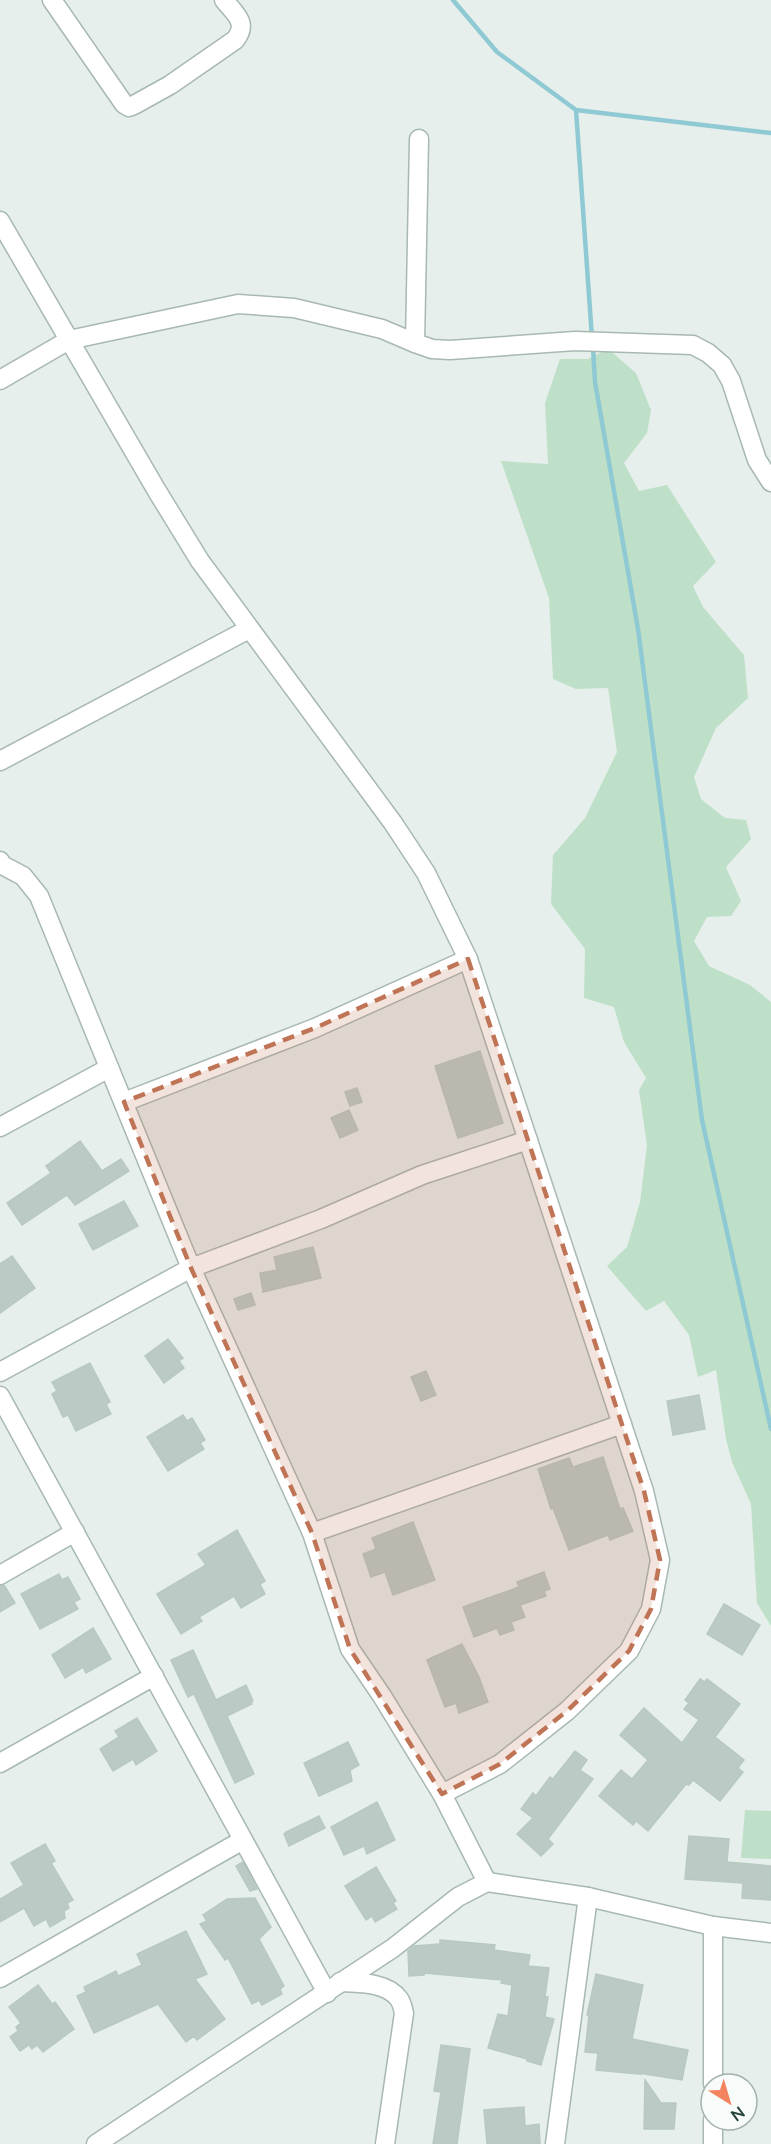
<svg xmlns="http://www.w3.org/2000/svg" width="771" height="2144" viewBox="0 0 771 2144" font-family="Lato,sans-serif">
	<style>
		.green { fill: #bfe0c8 }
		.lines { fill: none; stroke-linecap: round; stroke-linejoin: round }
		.stream { stroke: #8ec9d4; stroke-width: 4.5 }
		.building { fill: #bbcac4; stroke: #b8c9c2; stroke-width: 1.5 }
		.minor-casing { stroke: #a8b8b2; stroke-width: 21 }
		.minor { stroke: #fff; stroke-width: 18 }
		.marked { fill: #c07456; fill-opacity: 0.2; stroke: #c07456; stroke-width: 4.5; stroke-dasharray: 12 8; stroke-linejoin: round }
	</style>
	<rect width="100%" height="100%" fill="#e6efeb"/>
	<g class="green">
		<polygon points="608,349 636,373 651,410 647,433 624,463 639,491 667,485 716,562 693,586 703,607 744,655 748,698 716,728 694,777 701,799 725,818 746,820 751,839 726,867 741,901 731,916 707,917 694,941 709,966 750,985 771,1002 771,1626 757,1603 751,1504 732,1462 726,1439 716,1370 698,1377 689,1335 664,1301 646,1311 607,1266 627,1247 640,1202 647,1145 639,1090 646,1078 624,1042 614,1007 584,998 585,949 551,904 553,855 585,818 617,752 608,688 576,689 553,679 549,598 501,461 548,464 545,403 560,359 588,359"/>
		<polygon points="745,1810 771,1811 771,1859 741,1858"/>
	</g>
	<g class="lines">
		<g class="stream">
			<polyline points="453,0 497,52 576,110 771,133"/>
			<polyline points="576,110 592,338"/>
			<polyline points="593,347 595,382 638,629 702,1120 771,1429"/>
		</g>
	</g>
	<g class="building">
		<polygon points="480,1051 503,1123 458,1138 435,1066"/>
		<polygon points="357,1088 362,1102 350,1106 345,1092"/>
		<polygon points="349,1110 358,1130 340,1138 331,1118"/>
		<polygon points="80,1141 102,1171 121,1159 129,1171 75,1205 67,1195 22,1225 7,1203 51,1173 46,1166"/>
		<polygon points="124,1201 138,1226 93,1250 79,1224"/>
		<polygon points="313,1247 321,1278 263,1292 260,1273 277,1270 274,1257"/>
		<polygon points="12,1256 35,1288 0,1313 0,1264"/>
		<polygon points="251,1293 255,1305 238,1310 234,1299"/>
		<polygon points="168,1339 183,1358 179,1361 184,1368 164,1383 145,1356"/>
		<polygon points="90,1363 110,1402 106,1404 111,1414 76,1431 68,1415 63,1417 52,1394 57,1391 52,1382"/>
		<polygon points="426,1371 436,1395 421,1401 411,1377"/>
		<polygon points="699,1395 705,1429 673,1435 667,1401"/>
		<polygon points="183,1415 187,1421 192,1418 205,1440 200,1443 204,1449 168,1471 147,1437"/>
		<polygon points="603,1457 620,1509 623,1508 633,1531 610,1540 608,1535 569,1550 553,1508 551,1509 538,1469 569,1458 573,1467"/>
		<polygon points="413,1522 435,1580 393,1595 385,1572 371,1577 363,1554 376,1549 372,1538"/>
		<polygon points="237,1530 265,1581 260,1584 265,1594 241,1608 234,1596 199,1617 202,1621 181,1634 157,1594 206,1565 198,1554"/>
		<polygon points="544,1572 550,1589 544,1591 546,1596 520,1605 525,1617 511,1622 514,1630 500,1635 497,1628 474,1637 463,1607 519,1587 517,1582"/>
		<polygon points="59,1574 62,1580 68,1577 80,1599 74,1602 78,1609 40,1629 21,1594"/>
		<polygon points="4,1585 15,1603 0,1612 0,1586"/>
		<polygon points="724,1604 760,1625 742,1655 707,1634"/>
		<polygon points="93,1628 111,1659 86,1673 83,1667 65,1678 52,1655"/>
		<polygon points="462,1644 479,1677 488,1702 459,1713 456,1703 445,1707 427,1660"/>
		<polygon points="193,1650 216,1700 246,1685 253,1701 251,1702 252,1704 227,1716 254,1774 235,1783 194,1694 188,1697 171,1660"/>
		<polygon points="700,1679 705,1682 707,1679 740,1704 715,1737 744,1760 738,1768 743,1772 720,1801 693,1780 689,1785 686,1784 648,1831 636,1821 633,1825 599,1796 621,1770 632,1779 648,1760 620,1735 644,1708 682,1743 699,1720 684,1709 689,1703 685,1700"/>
		<polygon points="137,1718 157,1751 136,1765 133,1759 113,1771 100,1749 119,1737 115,1731"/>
		<polygon points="348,1742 359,1765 350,1770 352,1781 319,1796 304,1763"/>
		<polygon points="575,1751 587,1760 580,1770 593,1779 548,1839 553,1844 541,1856 517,1834 533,1818 521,1809 533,1793 536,1796 550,1777 553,1779"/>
		<polygon points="377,1802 395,1840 367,1854 364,1846 344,1855 331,1827"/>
		<polygon points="319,1816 325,1828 289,1846 284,1834 286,1832"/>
		<polygon points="689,1836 729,1839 727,1862 771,1866 771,1900 742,1898 743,1883 685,1879"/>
		<polygon points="45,1844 55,1861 51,1863 73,1900 67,1903 69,1908 64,1911 65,1918 50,1927 46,1919 34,1926 24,1908 0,1922 0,1899 24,1885 11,1863"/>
		<polygon points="243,1862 257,1889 250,1891 236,1866"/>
		<polygon points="376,1867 396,1901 393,1903 397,1909 375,1922 372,1916 366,1920 345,1886"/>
		<polygon points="255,1898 271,1927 259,1939 284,1986 280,1989 282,1994 262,2005 259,2000 252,2004 228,1958 225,1960 200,1924 207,1921 203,1915 227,1899"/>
		<polygon points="186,1931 207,1974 195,1979 225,2019 197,2040 194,2036 186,2042 158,2004 94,2033 77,1996 86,1992 84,1987 116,1971 118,1976 142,1965 137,1954"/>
		<polygon points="440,1940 495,1945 494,1950 530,1955 528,1966 549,1968 545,1997 548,1997 545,2017 554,2019 541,2065 527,2061 527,2059 488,2048 498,2014 508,2016 512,1985 501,1983 502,1980 424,1973 424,1975 409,1976 408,1951 414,1946 440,1944"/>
		<polygon points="596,1974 643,1985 632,2039 688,2050 682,2080 639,2073 640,2074 596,2070 598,2053 585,2052 589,2015 587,2015"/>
		<polygon points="38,1985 52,2004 55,2002 74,2029 43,2052 37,2045 32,2049 29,2045 20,2051 10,2037 18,2031 16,2027 21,2023 9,2007"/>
		<polygon points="441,2045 470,2049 457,2144 433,2144 441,2092 434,2091"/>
		<polygon points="645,2080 661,2103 676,2103 674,2129 644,2129"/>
		<polygon points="524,2107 525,2126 539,2124 540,2144 487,2144 484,2110"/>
	</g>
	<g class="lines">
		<defs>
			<g id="minor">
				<path d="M52,0L124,104L129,107L134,105L170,85L235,40C249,23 235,14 224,0"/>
				<polyline points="0,221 157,491 200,561 393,823 426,873 468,959 644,1491 660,1560 651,1609 629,1651 567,1711 500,1764 442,1794"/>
				<polyline points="415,343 419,139"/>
				<polyline points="0,380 69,340 238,304 294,308 382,329 415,343 432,349 450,350 575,341 693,345 708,353 722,365 731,381 757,460 771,482"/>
				<polyline points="0,761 249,629"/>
				<polyline points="0,861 2,865 23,876 39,896 191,1268 312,1533 350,1649 382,1696 442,1794 487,1882"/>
				<polyline points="124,1102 315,1028 468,959"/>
				<polyline points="0,1127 109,1068"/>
				<polyline points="0,1372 191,1268 321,1219 422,1175 528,1140"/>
				<polyline points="0,1396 327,1993"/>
				<polyline points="312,1533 622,1424"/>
				<polyline points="0,1575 75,1532"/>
				<polyline points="0,1763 154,1676"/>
				<polyline points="0,1978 243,1840"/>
				<path d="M340,1982C359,1983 387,1982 399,1999C402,2003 403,2009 404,2013L385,2144"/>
				<polyline points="713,2084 713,1926"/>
				<polyline points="96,2144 393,1948 458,1897 487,1882 588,1897 713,1926 771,1933"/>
				<polyline points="555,2144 588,1897"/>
				<polyline points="713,2144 713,2120"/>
			</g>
		</defs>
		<use href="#minor" class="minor-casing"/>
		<use href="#minor" class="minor"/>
	</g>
	<path class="marked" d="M468,959L644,1491L660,1560L651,1609L629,1651L567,1711L500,1764L442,1794L350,1649L312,1533L191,1268L124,1102L315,1028Z"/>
	<g transform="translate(729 2102) rotate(143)"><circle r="28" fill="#f7fbf9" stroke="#a3b1ad" stroke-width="1.5"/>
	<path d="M0-4.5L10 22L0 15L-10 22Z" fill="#f4845f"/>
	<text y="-9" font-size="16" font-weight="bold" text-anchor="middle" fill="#24423a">N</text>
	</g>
</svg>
